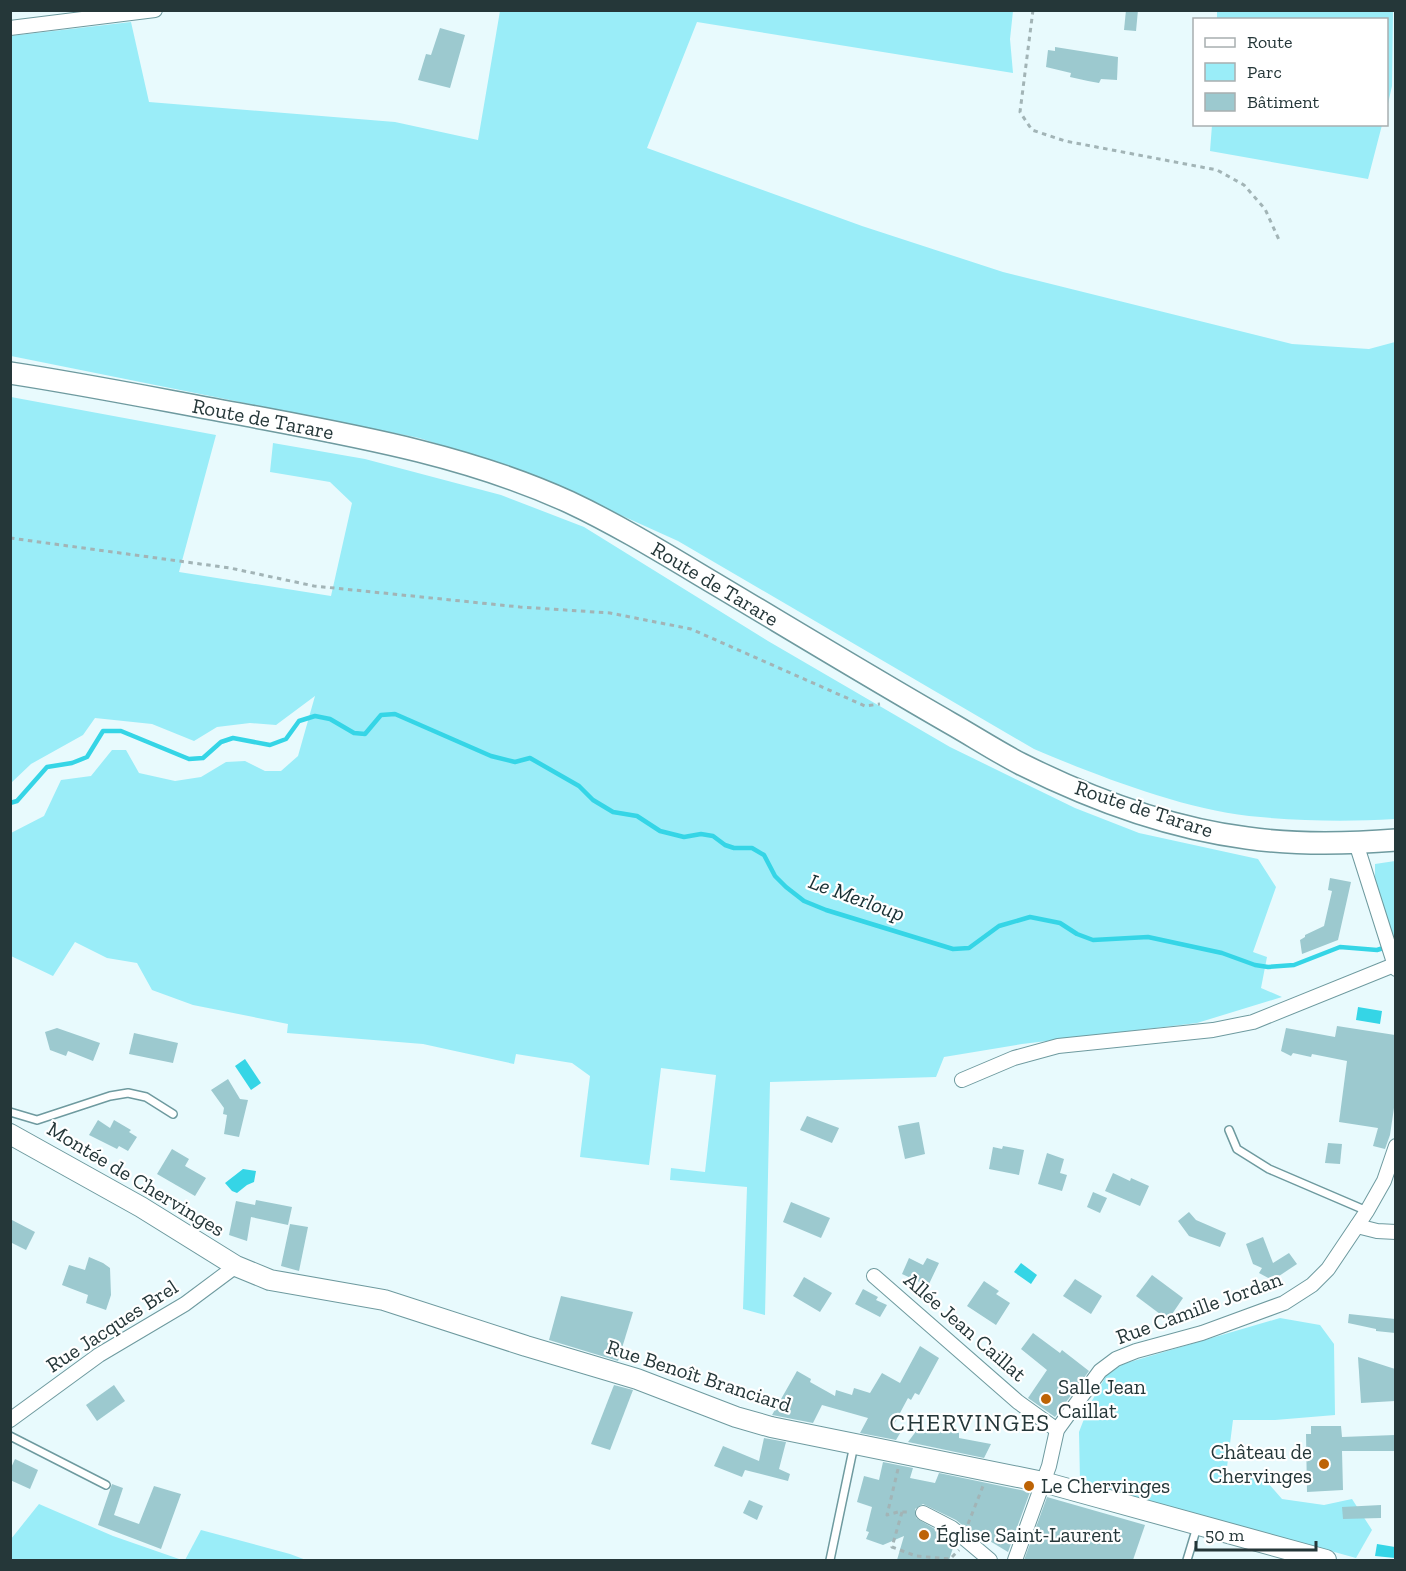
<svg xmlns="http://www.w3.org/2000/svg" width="1406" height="1571" viewBox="0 0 1406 1571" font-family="'Zilla Slab',serif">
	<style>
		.green { fill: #9aedf8 }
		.water { fill: #35d5e6 }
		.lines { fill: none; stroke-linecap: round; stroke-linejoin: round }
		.stream { stroke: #35d5e6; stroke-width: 4.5 }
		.building { fill: #9cc9cf }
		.lane-casing { stroke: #6e9a9f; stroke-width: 10 }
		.street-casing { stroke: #6e9a9f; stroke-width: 16 }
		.secondary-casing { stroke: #6e9a9f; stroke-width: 22 }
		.primary-casing { stroke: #6e9a9f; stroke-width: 24 }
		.path { stroke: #a2b4b6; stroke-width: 3; stroke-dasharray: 4.5 4.5; stroke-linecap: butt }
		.lane { stroke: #fff; stroke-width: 7 }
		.street { stroke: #fff; stroke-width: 14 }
		.secondary { stroke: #fff; stroke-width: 20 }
		.primary { stroke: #fff; stroke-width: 21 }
		.poi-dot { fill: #bd6305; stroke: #fff; stroke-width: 2 }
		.labels { text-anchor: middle; stroke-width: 4.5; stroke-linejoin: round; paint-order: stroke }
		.street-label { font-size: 21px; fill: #253739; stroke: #fff }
		.poi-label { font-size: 21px; fill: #253739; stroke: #fff; text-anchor: start }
		.water-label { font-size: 22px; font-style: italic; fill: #183034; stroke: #fff }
		.quarter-label { font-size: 24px; letter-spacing: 1.5px; fill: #253739; stroke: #fff }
	</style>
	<rect width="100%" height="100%" fill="#e8fafd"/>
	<g class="green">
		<path d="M683,10L1013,11L1010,39L1013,73L697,22L647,148L862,226L1003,272L1292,344L1369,349L1395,342V819C1346,822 1298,821 1249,816C1180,808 1098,776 1034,749L678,541L523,471L419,438L11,356L10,36L131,22L149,102L395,122L478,140L500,11Z"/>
		<polygon points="1217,11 1393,11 1392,86 1387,108 1386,20 1217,19"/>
		<polygon points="1212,125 1212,124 1382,125 1368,179 1210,151"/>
		<polygon points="11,397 216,435 179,572 331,596 352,503 330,482 270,472 273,443 365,459 501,495 584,527 768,641 950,747 1075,808 1139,833 1258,859 1276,887 1253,952 1267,957 1261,988 1282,997 1197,1023 1022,1044 944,1057 936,1077 770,1082 765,1315 743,1309 747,1187 670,1180 671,1168 705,1172 716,1075 661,1068 649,1165 580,1157 590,1076 572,1063 516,1054 514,1064 423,1044 287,1033 288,1024 193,1005 152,990 137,963 107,958 75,942 53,976 11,956 11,833 44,816 61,780 91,776 112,750 126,750 139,773 175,781 201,777 226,762 245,761 265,771 281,771 298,756 315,696 276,725 250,723 217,727 194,741 152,724 95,718 83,735 31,764 11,783"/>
		<polygon points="1395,861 1395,949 1375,882 1375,864"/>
		<polygon points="1280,1318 1320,1325 1334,1344 1335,1415 1275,1420 1233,1420 1226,1475 1262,1476 1282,1499 1324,1505 1352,1499 1372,1530 1356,1558 1080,1482 1079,1432 1089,1406 1106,1376 1123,1364"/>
		<polygon points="39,1504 113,1536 182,1560 11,1560 11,1539"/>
		<polygon points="201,1530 290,1554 306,1560 185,1560"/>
	</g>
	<g class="water">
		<polygon points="1358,1007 1382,1011 1380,1024 1356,1020"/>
		<polygon points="245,1059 261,1083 251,1090 235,1066"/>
		<polygon points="243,1169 256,1171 254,1182 247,1185 237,1193 232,1191 225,1183"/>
		<polygon points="1021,1263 1037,1275 1031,1284 1014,1272"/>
		<polygon points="1377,1544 1395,1547 1395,1558 1375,1556"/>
	</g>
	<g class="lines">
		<polyline class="stream" points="10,803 17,801 47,767 72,763 87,757 103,731 121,731 189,759 203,758 221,742 233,738 270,745 286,739 299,721 315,716 330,719 354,733 365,734 381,715 395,714 491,756 515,762 530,758 579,786 593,800 613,812 637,816 660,831 684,837 701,834 713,836 725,845 734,848 752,848 764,855 775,876 786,887 804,901 826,910 953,949 969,948 999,926 1030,917 1060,923 1077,934 1093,940 1148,937 1222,953 1255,965 1268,967 1294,965 1340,947 1377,950 1396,944"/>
	</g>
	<g class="building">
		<polygon points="1126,10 1138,10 1136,31 1124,30"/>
		<polygon points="440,28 465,35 450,88 418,80 426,54 431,55"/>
		<polygon points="1055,47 1118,57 1117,80 1101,79 1099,83 1088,81 1070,77 1071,73 1046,67 1048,50 1055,51"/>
		<polygon points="1330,878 1351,882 1338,940 1302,954 1300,940 1305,937 1305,935 1324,926 1332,891 1328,890"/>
		<polygon points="1337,1026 1395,1035 1395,1101 1390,1135 1385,1149 1373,1146 1378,1128 1339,1122 1347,1061 1312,1054 1311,1057 1293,1053 1291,1056 1281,1051 1286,1028 1335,1037"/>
		<polygon points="57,1028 100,1043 93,1061 68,1051 66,1056 50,1050 45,1032"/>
		<polygon points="134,1033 178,1043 173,1063 129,1054"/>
		<polygon points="228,1079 240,1099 248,1100 239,1137 224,1134 227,1115 223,1114 224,1108 211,1090"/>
		<polygon points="807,1116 839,1128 832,1143 800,1130"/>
		<polygon points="98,1120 110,1128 114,1120 131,1130 129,1132 137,1137 128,1151 119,1146 117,1149 89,1135"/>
		<polygon points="919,1122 925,1154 905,1159 898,1126"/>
		<polygon points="1328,1143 1342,1144 1340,1164 1325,1163"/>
		<polygon points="1003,1146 1024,1150 1019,1175 989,1169 993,1147 1002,1149"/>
		<polygon points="172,1149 189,1159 185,1166 206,1178 195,1196 157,1174"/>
		<polygon points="1047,1153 1064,1159 1060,1173 1067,1175 1062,1191 1038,1184"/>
		<polygon points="1113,1173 1130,1181 1131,1178 1149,1186 1140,1206 1105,1191"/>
		<polygon points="1093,1192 1107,1198 1100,1213 1087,1207"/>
		<polygon points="256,1200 292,1207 288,1225 251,1217 247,1241 229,1235 236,1201 255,1205"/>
		<polygon points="791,1202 830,1218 821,1238 783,1222"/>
		<polygon points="1189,1212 1196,1220 1226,1233 1220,1247 1189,1236 1178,1221"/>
		<polygon points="10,1219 35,1232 26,1250 10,1242"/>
		<polygon points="290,1224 308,1227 299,1271 281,1266"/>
		<polygon points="1263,1237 1273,1263 1289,1253 1297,1264 1279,1276 1276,1282 1259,1273 1262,1268 1253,1264 1246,1244"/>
		<polygon points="89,1257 103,1263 110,1268 111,1295 106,1310 86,1303 88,1295 62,1285 69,1265 85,1270"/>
		<polygon points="909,1258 923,1265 927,1258 939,1263 928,1286 902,1274"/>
		<polygon points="1152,1275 1183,1298 1168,1320 1136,1296"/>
		<polygon points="804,1277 832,1293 820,1312 793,1296"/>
		<polygon points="1075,1279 1102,1296 1091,1314 1063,1296"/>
		<polygon points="984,1281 999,1291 996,1294 1010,1303 996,1325 967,1306"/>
		<polygon points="863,1289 878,1297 876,1300 887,1305 880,1317 855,1304"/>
		<polygon points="561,1296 633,1312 618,1361 549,1340"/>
		<polygon points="1349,1314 1395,1319 1395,1333 1376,1331 1376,1329 1348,1323"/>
		<polygon points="1033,1333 1060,1353 1062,1350 1089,1371 1055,1417 1028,1398 1047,1370 1021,1349"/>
		<polygon points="920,1346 939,1358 919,1395 915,1393 911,1400 908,1398 893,1426 903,1428 896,1440 860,1433 868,1418 822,1405 813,1423 772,1415 797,1371 811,1379 810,1382 835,1396 836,1390 852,1395 854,1388 870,1393 882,1373 900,1383"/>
		<polygon points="1358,1357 1395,1369 1395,1401 1361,1403"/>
		<polygon points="114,1385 125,1401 97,1421 86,1405"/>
		<polygon points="614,1385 633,1390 610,1450 591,1444"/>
		<polygon points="923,1422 921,1431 927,1432 928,1427 959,1433 959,1438 991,1444 984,1458 908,1442"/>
		<polygon points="1311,1426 1341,1426 1342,1437 1395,1435 1395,1451 1342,1451 1343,1490 1307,1492 1306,1434 1311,1434"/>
		<polygon points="764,1438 786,1442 779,1469 790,1474 788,1481 745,1470 742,1477 714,1466 723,1446 759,1461"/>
		<polygon points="15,1459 38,1470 30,1489 10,1480 10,1470"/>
		<polygon points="883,1462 913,1468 910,1478 935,1483 939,1473 1030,1492 1008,1552 988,1540 988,1538 966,1528 956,1520 923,1504 915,1509 916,1518 947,1536 955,1542 949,1560 897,1560 904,1536 883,1545 866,1539 869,1532 866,1531 872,1507 857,1502 864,1476 879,1480"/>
		<polygon points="112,1484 123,1488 114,1515 139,1524 154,1486 181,1494 161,1549 98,1525"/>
		<polygon points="1047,1497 1145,1525 1133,1560 1024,1560"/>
		<polygon points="749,1500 763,1506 757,1520 743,1513"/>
		<polygon points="1381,1505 1381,1518 1343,1519 1342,1507"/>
	</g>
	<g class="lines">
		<defs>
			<g id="lane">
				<polyline points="10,1112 37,1120 110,1096 128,1093 146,1097 173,1114"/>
				<polyline points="1229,1130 1237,1149 1269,1169 1367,1211"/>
				<polyline points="10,1436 106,1485"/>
				<polyline points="830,1560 854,1445"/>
				<polyline points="1187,1560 1197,1527"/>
			</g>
			<g id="street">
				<polyline points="10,28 155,10"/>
				<polyline points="1356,843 1396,969"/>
				<polyline points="962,1080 1014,1058 1058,1046 1213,1030 1253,1022 1394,965"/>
				<polyline points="1357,1226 1377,1231 1396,1232"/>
				<polyline points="874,1276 1018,1402 1057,1430"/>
				<polyline points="10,1420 99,1355 185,1304 236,1266"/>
				<polyline points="923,1513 952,1528 990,1560"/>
				<polyline points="1015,1560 1049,1466 1057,1430 1100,1371 1116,1359 1136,1351 1202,1333 1284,1303 1312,1285 1328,1269 1367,1211 1384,1181 1396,1146"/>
			</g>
			<polyline id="secondary" points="10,1134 141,1207 236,1266 270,1280 384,1300 526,1346 637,1379 736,1417 771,1427 1043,1482 1326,1560"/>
			<path id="primary" d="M10,373C89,385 167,401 245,415C356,436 466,455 569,502C618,525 665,554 712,582C791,629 870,677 950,723C973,736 996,751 1021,764C1091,799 1169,828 1247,838C1296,845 1346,844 1396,840"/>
		</defs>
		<use href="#lane" class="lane-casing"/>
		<use href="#street" class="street-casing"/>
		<use href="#secondary" class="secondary-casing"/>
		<use href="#primary" class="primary-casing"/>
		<g class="path">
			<polyline points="1033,10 1020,112 1032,130 1065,141 1217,170 1244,185 1265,209 1280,242"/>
			<polyline points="10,538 230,568 314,586 520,607 610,613 691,629 865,706 880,704"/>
			<polyline points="898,1469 887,1515 898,1512 911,1512"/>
			<polyline points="902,1512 892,1547 916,1556 950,1559 959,1550"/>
			<polyline points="968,1524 983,1486"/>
		</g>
		<use href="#lane" class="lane"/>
		<use href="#street" class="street"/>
		<use href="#secondary" class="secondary"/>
		<use href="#primary" class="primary"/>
	</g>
	<g class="poi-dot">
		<circle cx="1046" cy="1399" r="6"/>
		<circle cx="1324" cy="1464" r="6"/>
		<circle cx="1029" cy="1486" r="6"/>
		<circle cx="924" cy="1535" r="6"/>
	</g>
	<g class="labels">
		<g class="street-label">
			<text transform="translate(263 419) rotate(11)" y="7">Route de Tarare</text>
			<text transform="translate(715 584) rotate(31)" y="7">Route de Tarare</text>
			<text transform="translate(1144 809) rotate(18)" y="7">Route de Tarare</text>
			<text transform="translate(136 1179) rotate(31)" y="7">Montée de Chervinges</text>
			<text transform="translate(1199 1308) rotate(-20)" y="7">Rue Camille Jordan</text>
			<text transform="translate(112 1326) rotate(-33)" y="7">Rue Jacques Brel</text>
			<text transform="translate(965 1327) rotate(41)" y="7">Allée Jean Caillat</text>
			<text transform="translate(699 1376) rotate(18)" y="7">Rue Benoît Branciard</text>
		</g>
		<g class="poi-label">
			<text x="1058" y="1394">Salle Jean<tspan x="1058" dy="24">Caillat</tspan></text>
			<text x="1312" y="1459" text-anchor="end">Château de<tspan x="1312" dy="24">Chervinges</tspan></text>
			<text x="1041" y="1493">Le Chervinges</text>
			<text x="936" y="1542">Église Saint-Laurent</text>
		</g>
		<g class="water-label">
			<text transform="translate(857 897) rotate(20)" y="8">Le Merloup</text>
		</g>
		<g class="quarter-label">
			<text x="970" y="1431">CHERVINGES</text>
		</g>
	</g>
	<rect width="1406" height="1571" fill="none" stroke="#253739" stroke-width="24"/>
	<rect x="1193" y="18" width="195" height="108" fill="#ffffff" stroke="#a8afb0" stroke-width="1.5"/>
	<rect x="1205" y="38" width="30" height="9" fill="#ffffff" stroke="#a8afb0" stroke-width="1.5"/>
	<text x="1247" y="48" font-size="18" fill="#253739">Route</text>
	<rect x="1205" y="63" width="30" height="18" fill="#9aedf8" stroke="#a8afb0" stroke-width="1.5"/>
	<text x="1247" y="78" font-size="18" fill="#253739">Parc</text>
	<rect x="1205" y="93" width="30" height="18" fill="#9cc9cf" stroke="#a8afb0" stroke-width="1.5"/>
	<text x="1247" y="108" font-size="18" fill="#253739">Bâtiment</text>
	<path d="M1196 1541v9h120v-9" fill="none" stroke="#253739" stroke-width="3"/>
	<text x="1205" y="1541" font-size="18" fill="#253739" stroke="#ffffff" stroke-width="4.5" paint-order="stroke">50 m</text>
</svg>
